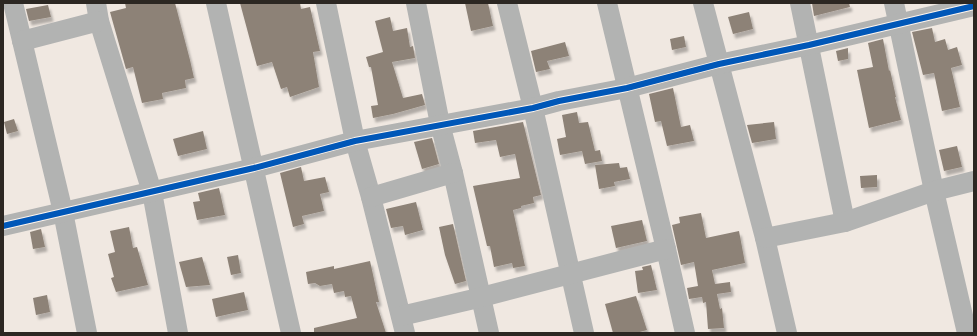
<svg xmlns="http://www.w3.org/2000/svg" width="977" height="336" viewBox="0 0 977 336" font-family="Mulish,sans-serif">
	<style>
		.building { fill: #8d8277; filter: url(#shadow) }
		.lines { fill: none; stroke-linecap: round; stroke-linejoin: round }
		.minor { stroke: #b2b3b2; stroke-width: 20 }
		.cycleway-casing { stroke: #fff6ee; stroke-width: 8 }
		.cycleway { stroke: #0057b8; stroke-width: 6 }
	</style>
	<defs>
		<filter id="shadow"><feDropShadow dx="2.5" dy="4.5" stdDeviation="1" flood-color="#0004"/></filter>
	</defs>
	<rect width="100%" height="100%" fill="#f0e8e1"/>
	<g class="building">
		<polygon points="125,3 175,3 190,60 194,78 185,80 186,88 162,93 163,99 142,103 133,67 126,69 110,12 126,8"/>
		<polygon points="240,3 300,3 301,9 310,7 320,51 313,52 319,87 290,97 287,87 281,89 272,62 257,66"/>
		<polygon points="465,3 488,3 493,26 471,31"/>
		<polygon points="812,3 849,3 850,7 814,16"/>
		<polygon points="48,5 51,17 29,21 26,9"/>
		<polygon points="749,12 753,29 733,34 728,17"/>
		<polygon points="390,17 393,31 407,28 410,47 413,46 415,58 392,62 403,98 422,94 425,105 393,114 373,118 371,106 378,105 371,67 369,67 366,57 383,52 375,21"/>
		<polygon points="932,28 935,42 945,39 948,50 957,47 962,65 951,68 960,107 942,111 934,73 923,75 912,32"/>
		<polygon points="684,36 686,47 672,50 670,39"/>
		<polygon points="883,39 889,71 890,70 896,97 895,97 901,120 869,128 857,70 873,67 868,43"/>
		<polygon points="565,42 569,56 547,61 550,69 536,72 531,51"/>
		<polygon points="848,48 848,59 838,61 836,51"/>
		<polygon points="673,88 681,127 690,125 694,141 667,146 661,121 655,122 649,94"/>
		<polygon points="577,112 579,123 588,122 595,151 600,150 602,161 585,164 582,151 560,155 557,139 566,137 562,115"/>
		<polygon points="14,119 18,131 7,134 4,122"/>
		<polygon points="523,122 541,195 533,197 534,203 521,206 521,208 513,210 525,266 513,268 512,263 494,267 490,246 487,246 473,186 520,178 515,154 500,157 496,140 475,143 473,131"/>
		<polygon points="774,122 776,139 752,143 747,125"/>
		<polygon points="203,131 207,149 178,156 173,139"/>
		<polygon points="432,138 439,164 422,169 414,142"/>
		<polygon points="957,146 962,167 944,171 939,150"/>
		<polygon points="619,163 620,168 627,167 630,179 614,182 615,186 599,189 595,165"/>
		<polygon points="301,167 304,181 325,177 329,192 320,194 324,211 302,216 304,224 293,227 280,173"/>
		<polygon points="877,175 877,187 861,188 860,176"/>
		<polygon points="219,188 225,215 197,220 193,202 200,201 198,193"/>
		<polygon points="416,202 423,230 405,235 403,226 391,228 386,209"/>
		<polygon points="701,213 706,238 739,231 745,263 712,270 715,284 730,282 731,292 717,294 720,309 722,308 724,328 708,329 706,302 703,303 702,297 689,299 687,288 698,286 694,262 681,265 672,225 680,223 679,217"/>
		<polygon points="642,220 647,241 616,248 611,226"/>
		<polygon points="453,224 466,281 455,284 445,255 439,227"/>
		<polygon points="129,227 133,248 137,247 148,285 116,292 111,278 114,277 108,254 115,252 110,231"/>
		<polygon points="41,229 45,247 33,249 30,232"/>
		<polygon points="238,255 241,273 231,275 227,257"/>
		<polygon points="202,257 210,285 186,287 179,262"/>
		<polygon points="370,261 379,302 376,302 386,333 314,333 314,328 357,318 351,296 345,297 344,291 334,293 332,284 320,286 315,283 308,284 306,272 334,266 334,269"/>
		<polygon points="651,265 657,290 638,293 635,271 643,270 642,267"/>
		<polygon points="244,292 248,310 216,317 212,299"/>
		<polygon points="47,295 50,312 36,315 33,298"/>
		<polygon points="636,296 647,330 636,333 613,333 605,304"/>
	</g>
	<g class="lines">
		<g class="minor">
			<polyline points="13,3 63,212 87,333"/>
			<polyline points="96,3 99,21 152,192 178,333"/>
			<polyline points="216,3 291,333"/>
			<polyline points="326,3 355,141 371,197 405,333"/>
			<polyline points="416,3 440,124 453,173 489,333"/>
			<polyline points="507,3 533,108 584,333"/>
			<polyline points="607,3 666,249 685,333"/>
			<polyline points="703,3 765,238 787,333"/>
			<polyline points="800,3 845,222"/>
			<polyline points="894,3 934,191 967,333"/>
			<polyline points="22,41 99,21"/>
			<polyline points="371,197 453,173"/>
			<polyline points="3,226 254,168 355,141 533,108 559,101 627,88 719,64 809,45 974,6"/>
			<polyline points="765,238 845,222 934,191 974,181"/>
			<polyline points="401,316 474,299 666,249"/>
		</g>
		<defs>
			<polyline id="cycleway" points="3,226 254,168 355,141 533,108 559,101 627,88 719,64 809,45 974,6"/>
		</defs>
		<use href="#cycleway" class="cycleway-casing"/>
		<use href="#cycleway" class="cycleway"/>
	</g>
	<rect width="977" height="336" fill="none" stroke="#2c2722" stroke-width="8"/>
</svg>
